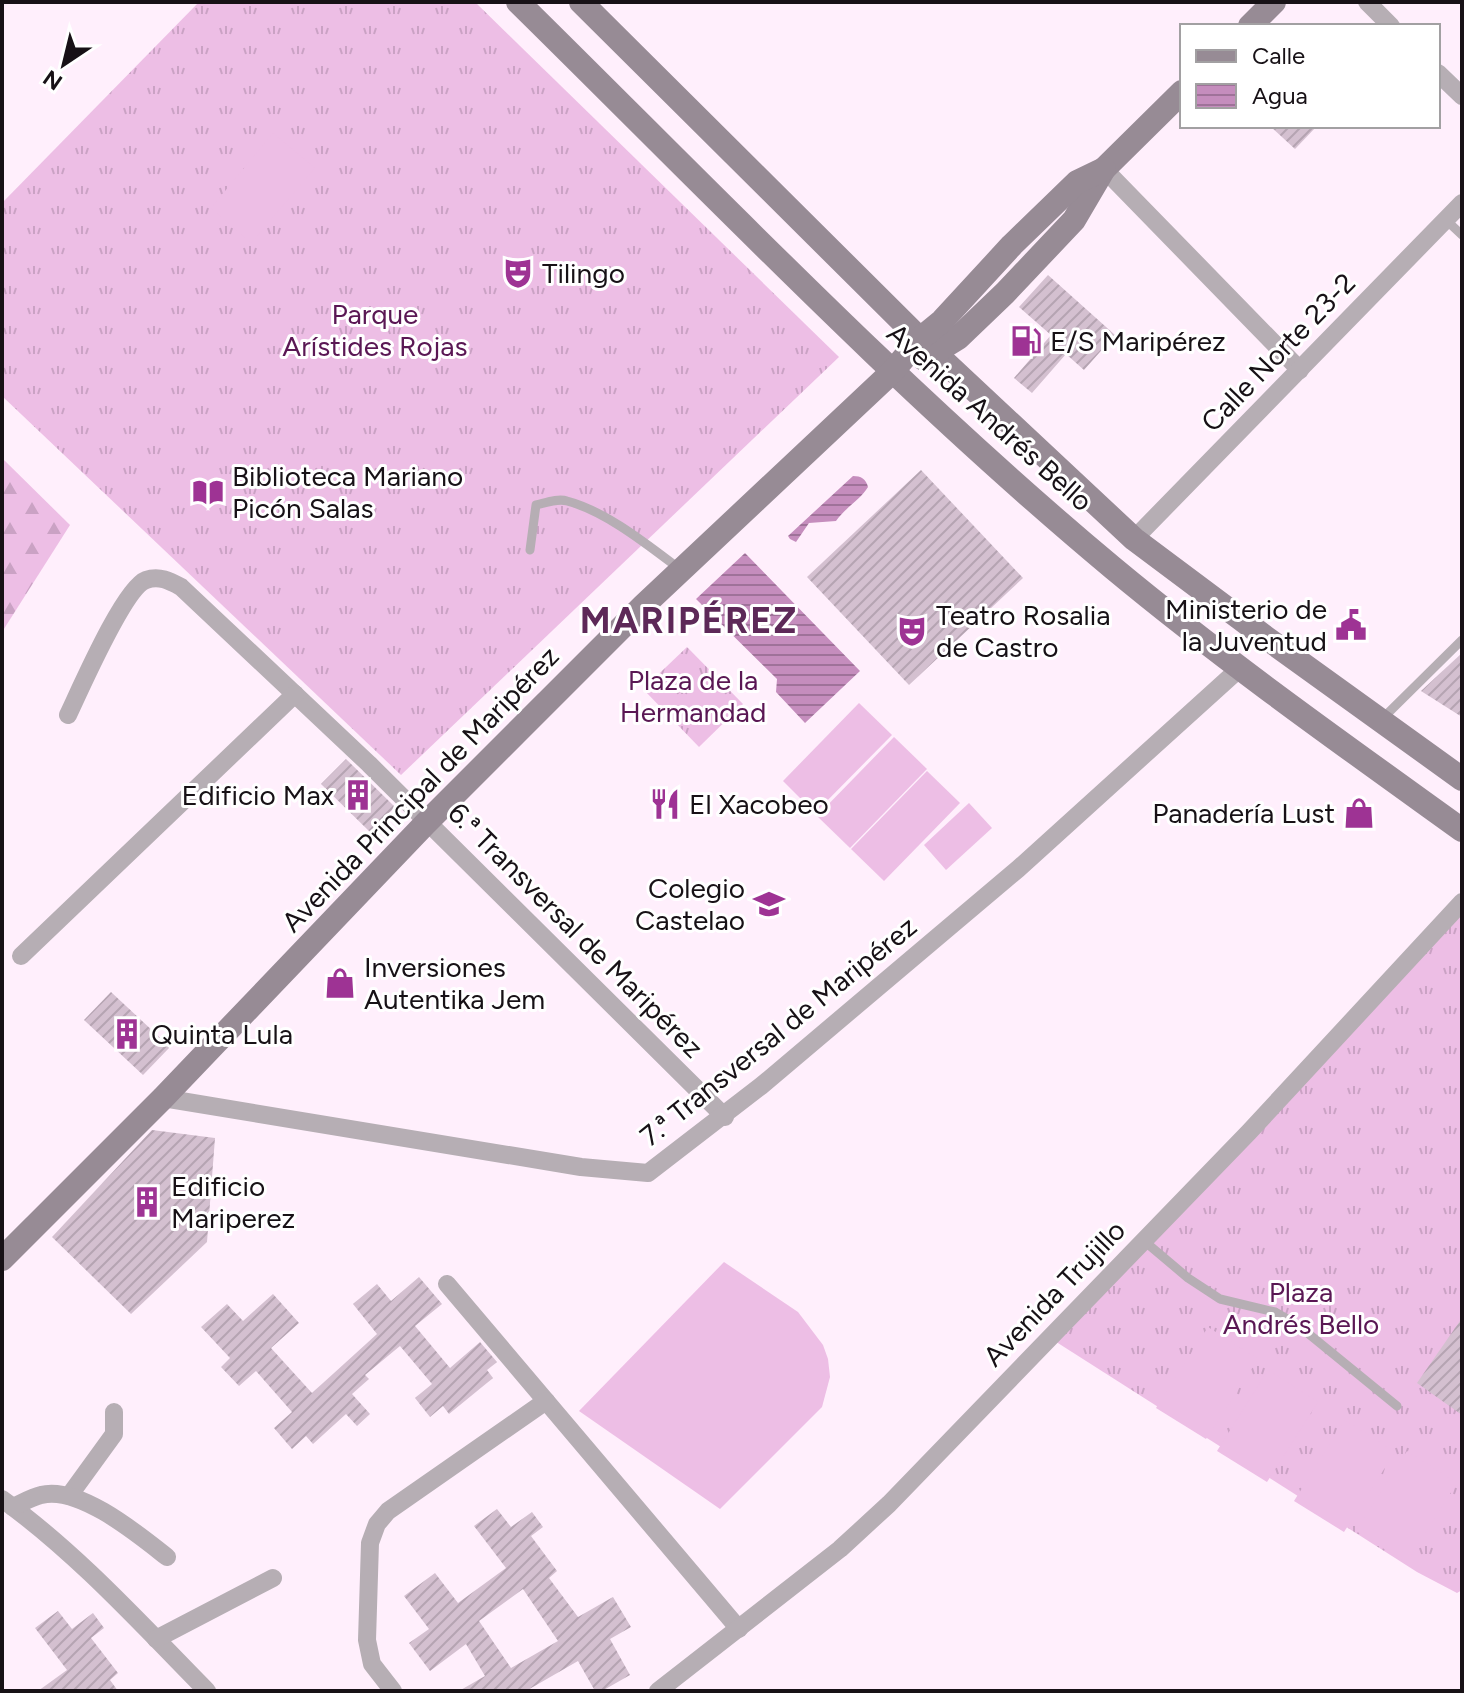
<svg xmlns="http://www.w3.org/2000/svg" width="1464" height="1693" viewBox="0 0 1464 1693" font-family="Figtree,sans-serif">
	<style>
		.grass { fill: url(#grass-tufts) }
		.forest { fill: url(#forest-firs) }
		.pitch { fill: #edbee5 }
		.water { fill: url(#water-rules) }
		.building { fill: url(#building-hatch); fill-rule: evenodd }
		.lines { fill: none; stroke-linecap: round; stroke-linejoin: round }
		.lane { stroke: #b6aeb4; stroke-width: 9 }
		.street { stroke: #b6aeb4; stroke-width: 18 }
		.secondary { stroke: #978b95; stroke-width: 24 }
		.labels { text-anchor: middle; stroke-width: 6; stroke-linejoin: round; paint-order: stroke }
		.poi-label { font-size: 28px; fill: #171116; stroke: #fff; text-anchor: start }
		.park-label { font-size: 28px; fill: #5a1754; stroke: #fff }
		.street-label { font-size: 28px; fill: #171116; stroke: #fff }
		.district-label { font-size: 36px; font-weight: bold; letter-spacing: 2px; fill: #5d2958; stroke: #fff }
	</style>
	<defs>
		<pattern id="grass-tufts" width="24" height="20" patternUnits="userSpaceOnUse" patternTransform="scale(2)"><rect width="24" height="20" fill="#edbee5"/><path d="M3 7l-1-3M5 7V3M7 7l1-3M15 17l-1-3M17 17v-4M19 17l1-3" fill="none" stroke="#caa2c4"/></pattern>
		<pattern id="forest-firs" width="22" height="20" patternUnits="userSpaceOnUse" patternTransform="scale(2)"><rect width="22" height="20" fill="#edbee5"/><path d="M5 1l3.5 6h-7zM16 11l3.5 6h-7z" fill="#caa2c4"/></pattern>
		<pattern id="water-rules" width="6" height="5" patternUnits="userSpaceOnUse" patternTransform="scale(2)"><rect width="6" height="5" fill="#c58dbd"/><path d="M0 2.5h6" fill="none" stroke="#9f7299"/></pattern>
		<pattern id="building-hatch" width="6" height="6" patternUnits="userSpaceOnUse" patternTransform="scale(2)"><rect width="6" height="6" fill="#d4c0d0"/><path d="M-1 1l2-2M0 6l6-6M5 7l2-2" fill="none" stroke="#b5a4b2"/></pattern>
	</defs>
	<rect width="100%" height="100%" fill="#ffeffc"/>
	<g class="grass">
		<polygon points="199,2 475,2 839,357 401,775 2,396 2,203"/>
		<polygon points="687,647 743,704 699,747 643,689"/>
		<polygon points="1462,902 1462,1590 1457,1593 1417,1572 1050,1338"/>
	</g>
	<polygon class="forest" points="2,458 70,525 2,632"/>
	<g class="pitch">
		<polygon points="273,133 315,168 251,243 211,208"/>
		<polygon points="859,703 892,735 815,813 783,781"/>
		<polygon points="894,737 927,769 850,848 817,816"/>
		<polygon points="927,771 960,803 884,881 851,849"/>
		<polygon points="969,803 992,828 946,870 924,845"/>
		<polygon points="724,1262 798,1312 823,1345 828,1359 830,1377 822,1407 720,1509 579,1411"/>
		<polygon points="1208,1327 1258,1359 1206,1439 1156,1408"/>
		<polygon points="1268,1370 1318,1402 1267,1482 1217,1451"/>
		<polygon points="1345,1420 1395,1452 1344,1532 1294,1501"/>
		<polygon points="1407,1451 1457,1483 1406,1563 1356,1531"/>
	</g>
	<g class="water">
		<path d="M853,476C861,476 866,479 868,487C861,499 845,508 836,521L809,523L796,542L790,539L788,536Z"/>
		<polygon points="745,553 860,671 805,723 776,692 777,679 696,599"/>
	</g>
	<g class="building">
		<polygon points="1270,126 1317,126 1295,149"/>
		<polygon points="1048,275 1115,335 1084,370 1066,354 1032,393 1014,378 1051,335 1019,307"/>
		<polygon points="921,470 1023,578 909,685 807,577"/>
		<polygon points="1462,653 1462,717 1421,691"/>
		<polygon points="346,759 395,807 370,832 321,784"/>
		<polygon points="111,992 170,1047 143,1075 84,1020"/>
		<polygon points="152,1130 215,1138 207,1242 131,1314 52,1237"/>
		<polygon points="419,1277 442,1304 415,1326 450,1368 480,1342 497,1362 487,1370 493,1378 449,1414 443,1406 430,1417 415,1398 432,1384 400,1346 365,1375 369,1379 352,1394 370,1414 357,1426 346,1414 313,1444 306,1436 292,1449 274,1428 292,1412 256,1371 239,1386 221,1367 230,1358 201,1327 227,1304 243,1321 273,1294 299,1323 271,1348 312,1393 377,1334 353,1304 377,1284 391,1301"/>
		<polygon points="1462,1318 1462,1415 1417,1383"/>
		<path d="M497,1509L511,1527L532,1512L543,1527L531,1536L557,1571L549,1578L578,1617L613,1597L631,1627L610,1639L630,1675L602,1691H595L578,1661L526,1691H459L485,1676L466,1644L430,1671L409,1643L429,1629L404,1596L435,1573L458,1603L506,1568L474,1526ZM523,1589L558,1641L511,1668L479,1621Z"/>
		<polygon points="58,1611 72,1629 93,1613 104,1628 91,1638 118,1673 110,1680 118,1691 38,1691 67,1670 35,1628"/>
	</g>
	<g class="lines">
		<g class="lane">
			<polyline points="1446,220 1462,235"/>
			<path d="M530,550L536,505C545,503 558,498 567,501C606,511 649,546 681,570"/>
			<polyline points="1382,719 1462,640"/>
			<polyline points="1143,1240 1188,1278 1220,1299 1275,1312 1299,1326 1397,1406"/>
		</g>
		<g class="street">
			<polyline points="1367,2 1391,26"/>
			<polyline points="1438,73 1462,96"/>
			<polyline points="1104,169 1300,370"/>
			<polyline points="1134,539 1462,203"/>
			<path d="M68,715C80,690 124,588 146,580C159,575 170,581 181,587L369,764L725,1117"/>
			<polyline points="21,956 295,694"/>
			<polyline points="163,1098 581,1167 648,1173 761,1086 1018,869 1239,669"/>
			<polyline points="447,1284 739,1629"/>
			<polyline points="69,1496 114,1434 114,1412"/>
			<path d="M2,1499C78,1554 141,1624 207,1691"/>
			<path d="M13,1507C22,1503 32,1497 41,1495C79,1485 139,1535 167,1557"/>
			<polyline points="156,1639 273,1578"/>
			<polyline points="393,1691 372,1664 367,1640 370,1543 377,1524 388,1511 546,1401"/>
			<polyline points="658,1691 840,1549 889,1504 1249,1132 1462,902"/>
		</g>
		<g class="secondary">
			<path d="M518,2C713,194 903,393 1113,568C1225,661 1344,745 1462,830"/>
			<polyline points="581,2 920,339 1134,539 1265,637 1462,779"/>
			<polyline points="1250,26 1274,2"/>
			<polyline points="924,359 958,338 1005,293 1074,220 1104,169 1182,92"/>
			<polyline points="2,1259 163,1098 426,823 643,606 892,372 920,339 942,321 1012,245 1077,182 1104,169"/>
		</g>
	</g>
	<defs>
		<symbol id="theatre-bare" viewBox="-9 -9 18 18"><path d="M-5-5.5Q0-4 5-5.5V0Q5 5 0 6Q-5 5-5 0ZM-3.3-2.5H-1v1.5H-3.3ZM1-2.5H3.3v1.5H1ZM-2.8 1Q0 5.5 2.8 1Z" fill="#9e3394" stroke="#fff" stroke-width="2.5" paint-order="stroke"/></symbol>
		<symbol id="fuel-bare" viewBox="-9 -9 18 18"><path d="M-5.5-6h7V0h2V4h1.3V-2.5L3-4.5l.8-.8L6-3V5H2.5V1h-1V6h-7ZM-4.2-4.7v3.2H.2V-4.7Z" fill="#9e3394" stroke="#fff" stroke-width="2.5" paint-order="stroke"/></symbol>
		<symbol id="library-bare" viewBox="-9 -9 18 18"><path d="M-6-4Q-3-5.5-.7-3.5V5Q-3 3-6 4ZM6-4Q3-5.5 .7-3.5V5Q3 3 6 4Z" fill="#9e3394" stroke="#fff" stroke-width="2.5" paint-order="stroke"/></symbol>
		<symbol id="civic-bare" viewBox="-9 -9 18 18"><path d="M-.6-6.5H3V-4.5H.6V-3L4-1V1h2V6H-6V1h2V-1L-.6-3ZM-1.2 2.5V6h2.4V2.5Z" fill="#9e3394" stroke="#fff" stroke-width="2.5" paint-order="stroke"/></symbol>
		<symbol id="building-bare" viewBox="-9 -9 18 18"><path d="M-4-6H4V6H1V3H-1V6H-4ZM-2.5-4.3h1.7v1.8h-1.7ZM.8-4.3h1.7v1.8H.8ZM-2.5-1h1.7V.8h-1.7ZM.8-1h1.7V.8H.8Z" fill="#9e3394" stroke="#fff" stroke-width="2.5" paint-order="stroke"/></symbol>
		<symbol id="restaurant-bare" viewBox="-9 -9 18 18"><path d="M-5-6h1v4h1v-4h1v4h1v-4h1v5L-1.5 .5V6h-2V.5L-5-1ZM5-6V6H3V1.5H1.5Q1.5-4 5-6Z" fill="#9e3394" stroke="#fff" stroke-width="2.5" paint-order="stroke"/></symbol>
		<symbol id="shop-bare" viewBox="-9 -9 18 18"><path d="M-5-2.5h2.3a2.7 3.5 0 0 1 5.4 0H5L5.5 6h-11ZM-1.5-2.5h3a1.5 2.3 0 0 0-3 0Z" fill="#9e3394" stroke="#fff" stroke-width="2.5" paint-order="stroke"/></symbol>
		<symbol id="school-bare" viewBox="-9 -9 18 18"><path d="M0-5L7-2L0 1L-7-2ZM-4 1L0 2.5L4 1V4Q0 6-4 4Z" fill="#9e3394" stroke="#fff" stroke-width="2.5" paint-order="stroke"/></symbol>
	</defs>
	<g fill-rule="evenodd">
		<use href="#theatre-bare" x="496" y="251" width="44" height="44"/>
		<use href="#fuel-bare" x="1004" y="319" width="44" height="44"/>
		<use href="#library-bare" x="186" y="470" width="44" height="44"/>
		<use href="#civic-bare" x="1329" y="603" width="44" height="44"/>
		<use href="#theatre-bare" x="890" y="609" width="44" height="44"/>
		<use href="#building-bare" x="336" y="773" width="44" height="44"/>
		<use href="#restaurant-bare" x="643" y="782" width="44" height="44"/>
		<use href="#shop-bare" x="1337" y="791" width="44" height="44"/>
		<use href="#school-bare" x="747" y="882" width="44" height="44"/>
		<use href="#shop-bare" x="318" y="961" width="44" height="44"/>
		<use href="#building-bare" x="105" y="1012" width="44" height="44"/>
		<use href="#building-bare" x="125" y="1180" width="44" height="44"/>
	</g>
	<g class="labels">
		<g class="poi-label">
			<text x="542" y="283">Tilingo</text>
			<text x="1050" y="351">E/S Maripérez</text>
			<text x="232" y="486">Biblioteca Mariano<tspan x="232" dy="32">Picón Salas</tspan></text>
			<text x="1327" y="619" text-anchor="end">Ministerio de<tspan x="1327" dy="32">la Juventud</tspan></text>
			<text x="936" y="625">Teatro Rosalia<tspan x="936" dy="32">de Castro</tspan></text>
			<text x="334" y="805" text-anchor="end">Edificio Max</text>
			<text x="689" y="814">El Xacobeo</text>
			<text x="1335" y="823" text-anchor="end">Panadería Lust</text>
			<text x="745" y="898" text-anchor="end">Colegio<tspan x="745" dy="32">Castelao</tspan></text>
			<text x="364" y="977">Inversiones<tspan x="364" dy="32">Autentika Jem</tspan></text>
			<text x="151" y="1044">Quinta Lula</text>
			<text x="171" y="1196">Edificio<tspan x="171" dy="32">Mariperez</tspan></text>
		</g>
		<g class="park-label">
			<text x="375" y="324">Parque<tspan x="375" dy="32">Arístides Rojas</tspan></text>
			<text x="693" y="690">Plaza de la<tspan x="693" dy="32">Hermandad</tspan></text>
			<text x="1301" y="1302">Plaza<tspan x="1301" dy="32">Andrés Bello</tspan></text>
		</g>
		<g class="street-label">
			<text transform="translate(1278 352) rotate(-46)" y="10">Calle Norte 23-2</text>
			<text transform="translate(990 417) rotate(42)" y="10">Avenida Andrés Bello</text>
			<text transform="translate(420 789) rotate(-46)" y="10">Avenida Principal de Maripérez</text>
			<text transform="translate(576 930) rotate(45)" y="10">6.ª Transversal de Maripérez</text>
			<text transform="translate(778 1031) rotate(-39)" y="10">7.ª Transversal de Maripérez</text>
			<text transform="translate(1054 1293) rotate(-46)" y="10">Avenida Trujillo</text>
		</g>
		<g class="district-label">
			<text x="689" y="633">MARIPÉREZ</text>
		</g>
	</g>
	<rect width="1464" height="1693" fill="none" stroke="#171116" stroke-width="8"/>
	<rect x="1180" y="24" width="260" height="104" fill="#ffffff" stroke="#a2a0a2" stroke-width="2"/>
	<rect x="1196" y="50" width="40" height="12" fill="#978b95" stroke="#a2a0a2" stroke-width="2"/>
	<text x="1252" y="64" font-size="24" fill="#171116">Calle</text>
	<rect x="1196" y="84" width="40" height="24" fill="url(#water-rules)" stroke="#a2a0a2" stroke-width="2"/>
	<text x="1252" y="104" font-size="24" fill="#171116">Agua</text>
	<g transform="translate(64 64) rotate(215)" stroke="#ffffff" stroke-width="6" paint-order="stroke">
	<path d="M0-6L14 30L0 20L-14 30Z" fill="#171116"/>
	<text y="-12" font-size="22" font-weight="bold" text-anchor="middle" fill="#171116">N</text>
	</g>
</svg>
